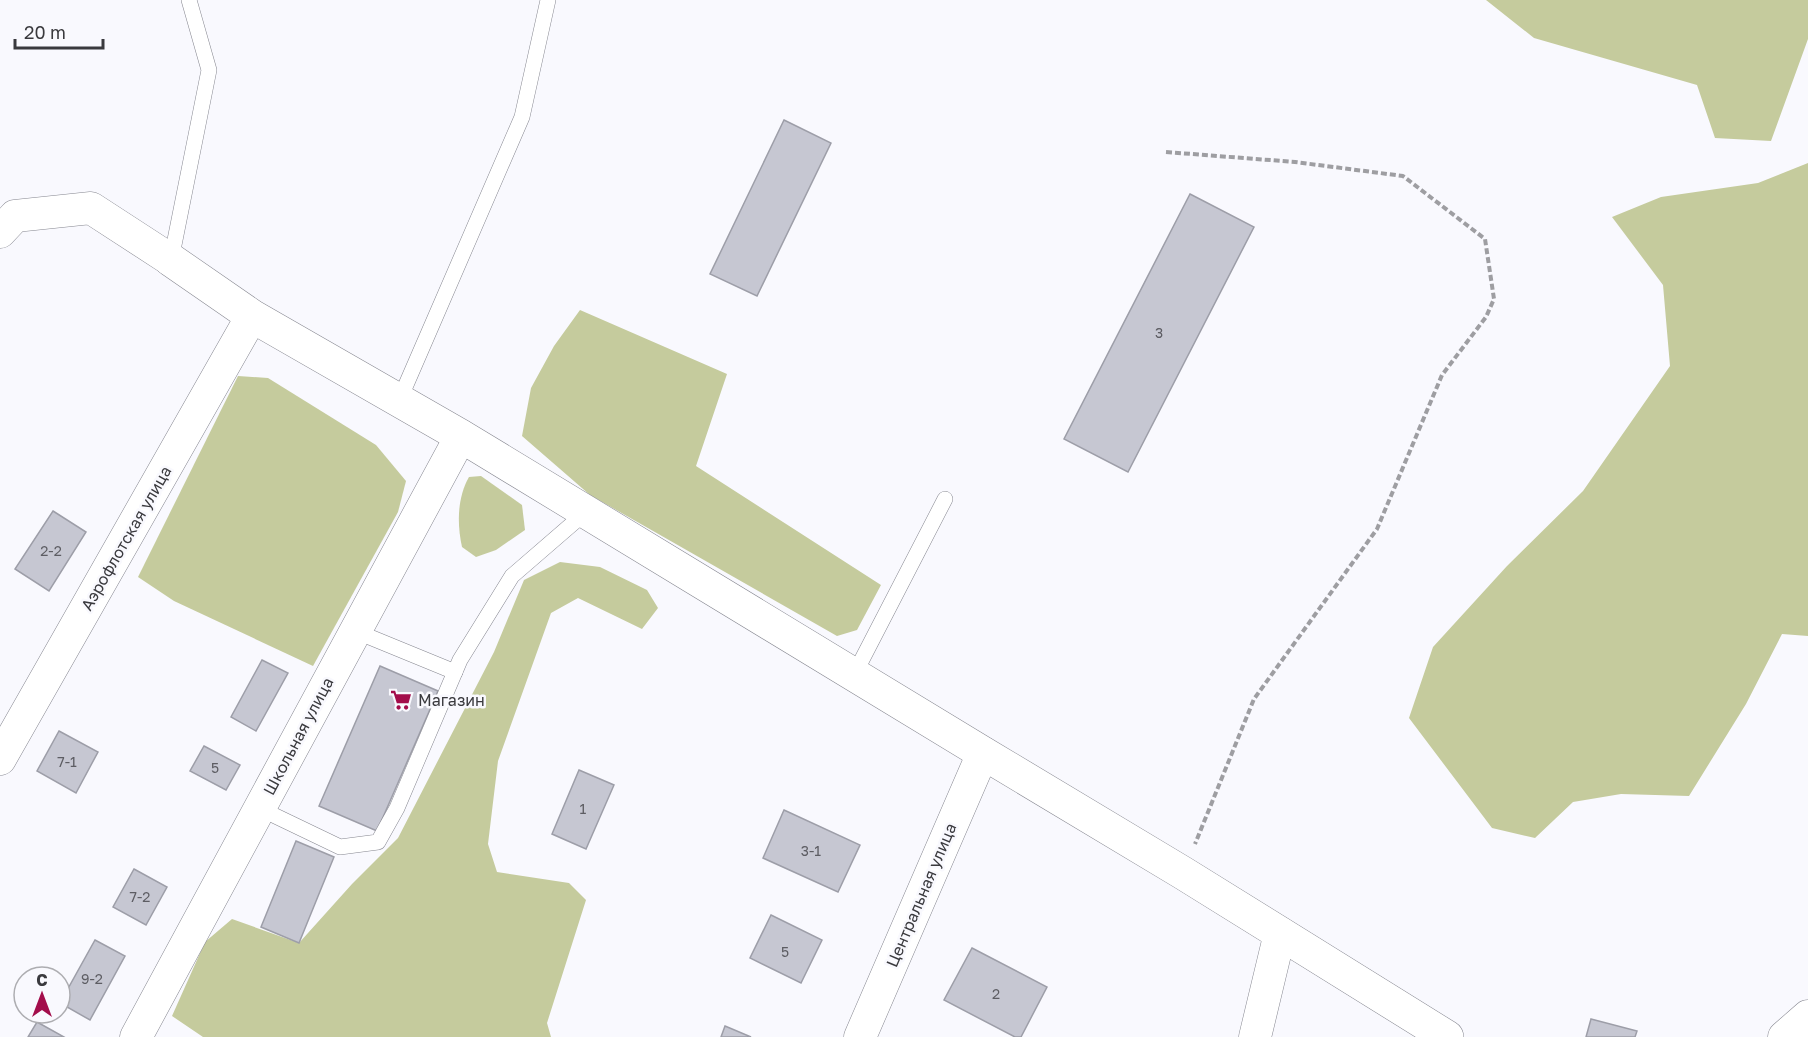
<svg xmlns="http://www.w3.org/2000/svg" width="1808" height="1037" viewBox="0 0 1808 1037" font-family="'Golos Text',sans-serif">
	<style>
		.green { fill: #c5cb9d }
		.building { fill: #c6c7d2; stroke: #9d9ea8; stroke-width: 1.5 }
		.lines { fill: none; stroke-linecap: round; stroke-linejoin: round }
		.lane-casing { stroke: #868790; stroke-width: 16 }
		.street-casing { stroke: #868790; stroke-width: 33 }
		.secondary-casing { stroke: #868790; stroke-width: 34 }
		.path { stroke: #9e9ea2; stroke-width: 4; stroke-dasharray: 6 3; stroke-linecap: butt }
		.lane { stroke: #fff; stroke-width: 15 }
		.street { stroke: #fff; stroke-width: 32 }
		.secondary { stroke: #fff; stroke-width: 33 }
		.labels { text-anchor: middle; stroke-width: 5; stroke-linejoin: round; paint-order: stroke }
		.number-label { font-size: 14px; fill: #5d5d63 }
		.street-label { font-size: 16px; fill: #3a3a3e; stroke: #f9f9fe }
		.poi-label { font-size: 16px; fill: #3a3a3e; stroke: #f9f9fe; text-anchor: start }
	</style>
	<rect width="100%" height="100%" fill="#f9f9fe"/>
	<g class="green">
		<polygon points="1486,0 1808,0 1808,39 1771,141 1715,138 1697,85 1534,38"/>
		<polygon points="1808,163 1808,636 1782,634 1746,704 1689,796 1621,794 1573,802 1535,838 1492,828 1409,718 1433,647 1507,566 1583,491 1670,366 1663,285 1612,217 1661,197 1758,183"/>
		<polygon points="580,310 727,374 696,466 881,585 857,630 837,636 590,495 522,436 531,388 554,346"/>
		<polygon points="238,376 268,378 376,445 406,481 398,512 313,666 174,601 138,577"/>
		<path d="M481,476L522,505L525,530L496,550L476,557L462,547C457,524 457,498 469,477Z"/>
		<polygon points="560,562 600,567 647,590 658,608 642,629 578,598 551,613 498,761 488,844 497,872 569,883 586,900 547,1023 551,1037 203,1037 172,1016 205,942 232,919 299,943 352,884 398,838 494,652 524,580"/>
	</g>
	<g class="building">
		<polygon points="784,120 831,143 757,296 710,274"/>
		<polygon points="1190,194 1254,227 1128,472 1064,439"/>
		<polygon points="53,511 86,532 49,591 15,569"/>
		<polygon points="262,660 288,673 256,731 231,717"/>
		<polygon points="380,666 438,691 377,831 319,806"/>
		<polygon points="59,731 98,752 76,793 37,771"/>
		<polygon points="204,746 240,765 226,790 190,771"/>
		<polygon points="579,770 614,785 586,849 552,834"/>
		<polygon points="784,810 860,845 838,892 763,858"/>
		<polygon points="296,841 334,857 299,943 261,927"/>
		<polygon points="134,869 167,887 146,925 113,907"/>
		<polygon points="771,915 822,940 801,983 750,958"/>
		<polygon points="95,940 125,956 90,1020 60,1003"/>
		<polygon points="972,948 1047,987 1021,1037 1015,1037 944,1000"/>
		<polygon points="1591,1019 1637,1031 1635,1037 1586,1037"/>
		<polygon points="37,1022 64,1037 28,1037"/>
		<polygon points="725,1026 751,1037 721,1037"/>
	</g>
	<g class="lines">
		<defs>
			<g id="lane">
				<polyline points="171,260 209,70 189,0"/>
				<polyline points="399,401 522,117 548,0"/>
				<polyline points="355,631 455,672"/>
				<polyline points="854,675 945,499"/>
				<polyline points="260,807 265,811 340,847 378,842 397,808 460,660 512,576 586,512"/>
			</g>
			<g id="street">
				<polyline points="0,232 15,216 91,208 171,260"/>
				<polyline points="0,759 252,316"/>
				<polyline points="136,1037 461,436"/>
				<polyline points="860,1037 983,753"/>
				<polyline points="1255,1037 1280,933"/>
				<polyline points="1784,1037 1808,1016"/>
			</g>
			<polyline id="secondary" points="171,260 252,316 461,436 983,753 1183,873 1447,1037"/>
		</defs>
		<use href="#lane" class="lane-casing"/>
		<use href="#street" class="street-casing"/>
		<use href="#secondary" class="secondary-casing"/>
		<polyline class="path" points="1166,152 1295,162 1403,176 1485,239 1494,299 1486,317 1442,375 1377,529 1254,699 1195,844"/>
		<use href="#lane" class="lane"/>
		<use href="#street" class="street"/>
		<use href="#secondary" class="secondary"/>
	</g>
	<defs>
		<symbol id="supermarket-bare" viewBox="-9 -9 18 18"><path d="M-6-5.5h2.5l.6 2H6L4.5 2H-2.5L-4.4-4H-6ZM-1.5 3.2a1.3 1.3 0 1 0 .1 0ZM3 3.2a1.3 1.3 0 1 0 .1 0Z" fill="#a30d4b" stroke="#f9f9fe" stroke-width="2.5" paint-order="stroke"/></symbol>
	</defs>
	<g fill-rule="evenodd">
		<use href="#supermarket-bare" x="386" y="685" width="30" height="30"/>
	</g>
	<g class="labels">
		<g class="number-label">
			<text x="1159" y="338">3</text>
			<text x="51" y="556">2-2</text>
			<text x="67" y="767">7-1</text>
			<text x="215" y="773">5</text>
			<text x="583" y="814">1</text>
			<text x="811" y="856">3-1</text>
			<text x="140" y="902">7-2</text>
			<text x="785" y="957">5</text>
			<text x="92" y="984">9-2</text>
			<text x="996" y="999">2</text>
		</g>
		<g class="street-label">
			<text transform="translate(126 538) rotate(-60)" y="6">Аэрофлотская улица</text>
			<text transform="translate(298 736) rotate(-62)" y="6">Школьная улица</text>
			<text transform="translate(921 895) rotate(-67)" y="6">Центральная улица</text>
		</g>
		<g class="poi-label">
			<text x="418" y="706">Магазин</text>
		</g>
	</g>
	<g transform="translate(42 995)"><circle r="28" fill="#f9f9fe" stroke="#adadb1" stroke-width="1.5"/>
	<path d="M0-4.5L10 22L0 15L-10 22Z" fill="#a30d4b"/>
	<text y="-9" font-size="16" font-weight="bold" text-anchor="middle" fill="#3a3a3e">С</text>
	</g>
	<path d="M15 39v9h88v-9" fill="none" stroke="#3a3a3e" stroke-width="3"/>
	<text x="24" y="39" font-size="18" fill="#3a3a3e" stroke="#f9f9fe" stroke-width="4.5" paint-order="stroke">20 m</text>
</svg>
